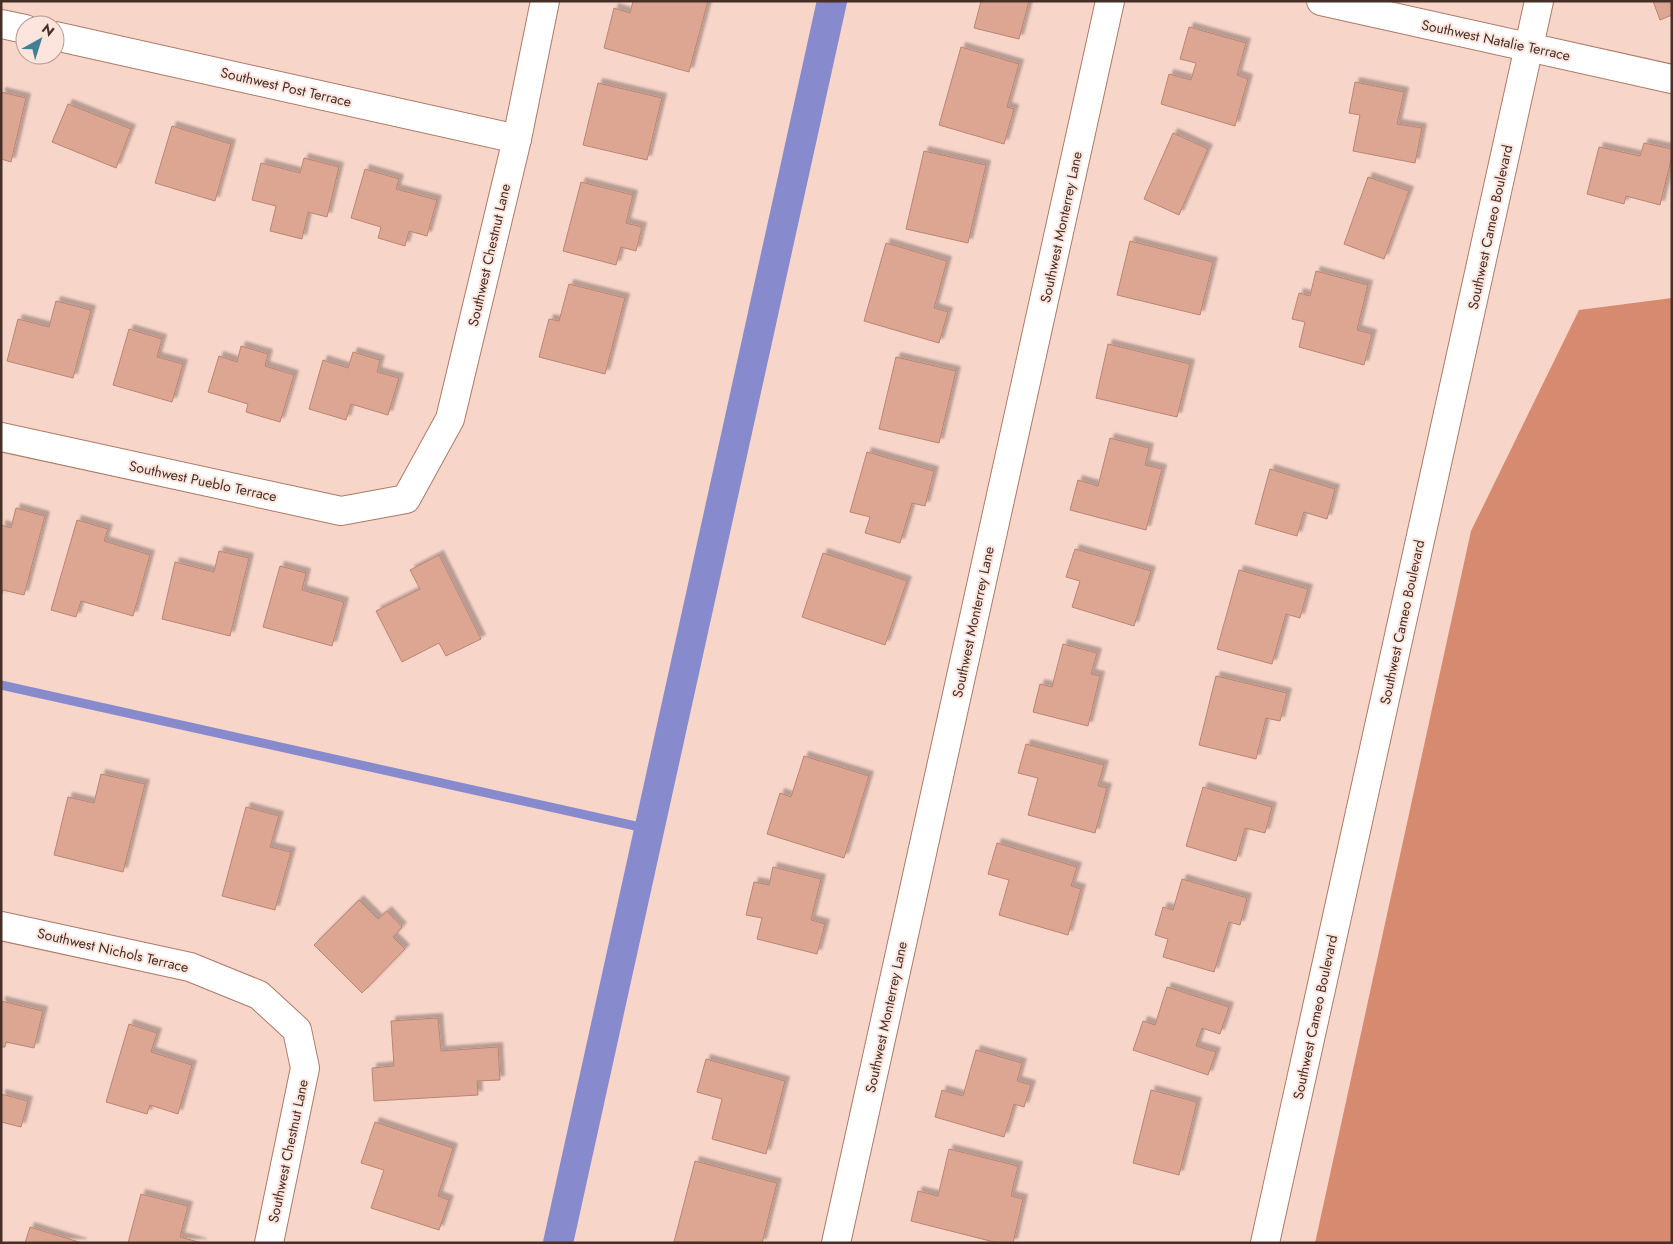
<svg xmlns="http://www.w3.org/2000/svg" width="1673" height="1244" viewBox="0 0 1673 1244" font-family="Jost,sans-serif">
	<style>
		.forest { fill: #d68b71 }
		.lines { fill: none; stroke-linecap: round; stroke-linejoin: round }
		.stream { stroke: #878bce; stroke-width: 9 }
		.canal { stroke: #878bce; stroke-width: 30 }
		.building { fill: #dda692; stroke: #ba8572; filter: url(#shadow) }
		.minor-casing { stroke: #ae7a67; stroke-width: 30 }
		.tertiary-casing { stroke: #ae7a67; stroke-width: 30 }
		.minor { stroke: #fff; stroke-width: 28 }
		.tertiary { stroke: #fff; stroke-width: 28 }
		.labels { text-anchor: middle; stroke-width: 4; stroke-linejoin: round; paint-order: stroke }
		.street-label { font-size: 14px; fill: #452f27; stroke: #fde5dd }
	</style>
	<defs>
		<filter id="shadow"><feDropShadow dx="4.5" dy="-4.5" stdDeviation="1" flood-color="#0004"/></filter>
	</defs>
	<rect width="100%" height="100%" fill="#f8d5c9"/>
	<polygon class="forest" points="1672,298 1672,1243 1315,1243 1471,531 1579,310"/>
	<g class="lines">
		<polyline class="stream" points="1,685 649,829"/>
		<polyline class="canal" points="558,1243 832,1"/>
	</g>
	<g class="building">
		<polygon points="633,1 708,1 689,72 604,48 614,8 630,13"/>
		<polygon points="981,1 1029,1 1019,39 974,28"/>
		<polygon points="1653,1 1672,1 1672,15 1660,20"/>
		<polygon points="1189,27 1246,43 1237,75 1248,79 1235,126 1161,104 1169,74 1191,80 1196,63 1180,59"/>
		<polygon points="961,47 1019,64 1007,107 1014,109 1004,144 939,125"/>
		<polygon points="1355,82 1404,92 1397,124 1422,128 1415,163 1353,151 1360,115 1349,113"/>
		<polygon points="598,83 662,98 647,160 583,145"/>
		<polygon points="1,92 26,98 11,162 1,159"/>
		<polygon points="68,104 131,129 116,168 52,142"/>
		<polygon points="172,126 231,144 215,201 155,183"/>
		<polygon points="1173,133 1208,149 1179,215 1144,199"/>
		<polygon points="1644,143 1672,149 1672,156 1660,205 1626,196 1624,204 1587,194 1599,147 1640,156"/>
		<polygon points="924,151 986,165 968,243 906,229"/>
		<polygon points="304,158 339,167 327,217 308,212 302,239 270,231 276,206 252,200 261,163 300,173"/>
		<polygon points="365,169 399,179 396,189 437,200 427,236 409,231 405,246 378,238 381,227 351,218"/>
		<polygon points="1368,177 1409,191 1384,259 1344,244"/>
		<polygon points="581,182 633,195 626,223 642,227 636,251 621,247 616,265 563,251"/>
		<polygon points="1130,241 1213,262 1200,315 1117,295"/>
		<polygon points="886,243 947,261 934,308 948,312 939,343 864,321"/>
		<polygon points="1316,271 1368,285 1357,330 1372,334 1364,365 1299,347 1305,322 1292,319 1299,293 1310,296"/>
		<polygon points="569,284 625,298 605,374 539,357 549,319 559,321"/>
		<polygon points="56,301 91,310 73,378 7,361 18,319 49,327"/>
		<polygon points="129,329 162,339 157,357 183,364 172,402 113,385"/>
		<polygon points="1108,344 1190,364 1177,417 1096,398"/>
		<polygon points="241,346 268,354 265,366 294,375 280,422 246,412 248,404 208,392 219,356 237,362"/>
		<polygon points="353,352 380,360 377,372 399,378 388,415 351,404 346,420 309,409 323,360 348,368"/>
		<polygon points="896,357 956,371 939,443 879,429"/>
		<polygon points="1110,438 1149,448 1145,465 1162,469 1146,530 1070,510 1078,480 1098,486"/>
		<polygon points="867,452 934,471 925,506 912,503 900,543 865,533 870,517 850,512"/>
		<polygon points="1270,469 1335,489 1327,519 1304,512 1297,536 1255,524"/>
		<polygon points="16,508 45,516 24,595 3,590 1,597 1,525 11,528"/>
		<polygon points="77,520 108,529 104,541 150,555 133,616 81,601 76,617 51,610"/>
		<polygon points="1075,549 1151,571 1134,626 1072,607 1080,581 1066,577"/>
		<polygon points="219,551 249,558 230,636 162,619 175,562 214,572"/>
		<polygon points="823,553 907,581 885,645 802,617"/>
		<polygon points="439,555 481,639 446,656 439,643 402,662 376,611 420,589 410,570"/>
		<polygon points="280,566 306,573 302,590 344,602 332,646 263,627"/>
		<polygon points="1239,570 1308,589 1300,618 1286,614 1272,664 1217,649"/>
		<polygon points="1063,644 1097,653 1091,674 1100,676 1088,726 1033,712 1040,684 1052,687"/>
		<polygon points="1216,676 1287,693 1280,721 1266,718 1256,759 1199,745"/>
		<polygon points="1026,744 1104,765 1098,786 1107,788 1095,833 1028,815 1038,778 1018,773"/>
		<polygon points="804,756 869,776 844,858 767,834 780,793 791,797"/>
		<polygon points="101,774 145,784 123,872 54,855 68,797 94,803"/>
		<polygon points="1203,787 1272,807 1265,833 1245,828 1236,861 1186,846"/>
		<polygon points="246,807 279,816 270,847 291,852 275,910 222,896"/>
		<polygon points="997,843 1077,867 1071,886 1081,889 1068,935 999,915 1009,880 988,874"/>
		<polygon points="773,867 821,879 811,920 825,924 817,954 757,939 762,918 746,915 754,882 769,885"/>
		<polygon points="1182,879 1247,898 1240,925 1229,922 1214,972 1163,957 1168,939 1155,935 1163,907 1173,910"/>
		<polygon points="359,900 378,919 387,911 402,927 393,937 405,949 362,993 314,945"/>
		<polygon points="1167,987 1229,1007 1220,1034 1202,1028 1196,1046 1216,1052 1208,1075 1133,1050 1143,1021 1155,1025"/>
		<polygon points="1,1001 43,1011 34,1048 6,1042 5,1047 1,1047"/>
		<polygon points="438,1018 441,1051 498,1047 500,1080 477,1081 478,1095 374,1101 372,1068 394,1066 391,1021"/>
		<polygon points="129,1024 157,1033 151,1052 192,1065 178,1114 150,1105 147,1114 106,1102"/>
		<polygon points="976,1050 1022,1063 1017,1081 1031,1085 1024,1107 1014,1104 1004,1137 935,1117 942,1090 963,1096"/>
		<polygon points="706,1059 785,1081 766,1154 712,1139 722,1099 697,1092"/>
		<polygon points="1151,1090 1197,1102 1179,1175 1133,1163"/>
		<polygon points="1,1094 28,1101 21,1127 1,1122"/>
		<polygon points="375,1122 453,1148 438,1196 449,1200 439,1230 371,1208 384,1170 361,1163"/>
		<polygon points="949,1149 1018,1166 1011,1196 1023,1199 1013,1243 998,1243 911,1221 918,1191 938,1196"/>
		<polygon points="695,1161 777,1183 762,1243 674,1242"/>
		<polygon points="141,1194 188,1206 180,1237 202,1243 128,1243"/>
		<polygon points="30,1227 82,1243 25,1243"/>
	</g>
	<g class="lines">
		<defs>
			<g id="minor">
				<polyline points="1321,1 1672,79"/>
				<polyline points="1,24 25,29"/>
				<polyline points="55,36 517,139"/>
				<polyline points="1,437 341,511 406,499 450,419 517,139 545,1"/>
				<polyline points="1,926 190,967 259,995 297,1030 305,1068 269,1243"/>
				<polyline points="836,1243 1110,1"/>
			</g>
			<polyline id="tertiary" points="1265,1243 1539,1"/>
		</defs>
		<use href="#minor" class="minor-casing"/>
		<use href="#tertiary" class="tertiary-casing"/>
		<use href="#minor" class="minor"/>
		<use href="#tertiary" class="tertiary"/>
	</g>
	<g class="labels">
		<g class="street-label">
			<text transform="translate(1496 40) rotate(12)" y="5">Southwest Natalie Terrace</text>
			<text transform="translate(286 87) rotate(13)" y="5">Southwest Post Terrace</text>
			<text transform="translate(1061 227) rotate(-78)" y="5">Southwest Monterrey Lane</text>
			<text transform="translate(1490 227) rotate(-78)" y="5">Southwest Cameo Boulevard</text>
			<text transform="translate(489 255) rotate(-77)" y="5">Southwest Chestnut Lane</text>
			<text transform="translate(203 481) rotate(12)" y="5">Southwest Pueblo Terrace</text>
			<text transform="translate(973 622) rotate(-78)" y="5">Southwest Monterrey Lane</text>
			<text transform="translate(1402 622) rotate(-78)" y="5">Southwest Cameo Boulevard</text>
			<text transform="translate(113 950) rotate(13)" y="5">Southwest Nichols Terrace</text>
			<text transform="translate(886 1017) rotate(-78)" y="5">Southwest Monterrey Lane</text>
			<text transform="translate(1315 1017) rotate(-78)" y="5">Southwest Cameo Boulevard</text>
			<text transform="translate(288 1151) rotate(-78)" y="5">Southwest Chestnut Lane</text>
		</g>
	</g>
	<rect width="1673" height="1244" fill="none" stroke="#452f27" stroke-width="5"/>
	<g transform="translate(40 40) rotate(39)"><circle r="24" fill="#fde5dd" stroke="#b39c94"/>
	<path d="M0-4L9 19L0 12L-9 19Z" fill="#428195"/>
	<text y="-8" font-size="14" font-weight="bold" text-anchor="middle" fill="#452f27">N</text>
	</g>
</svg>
